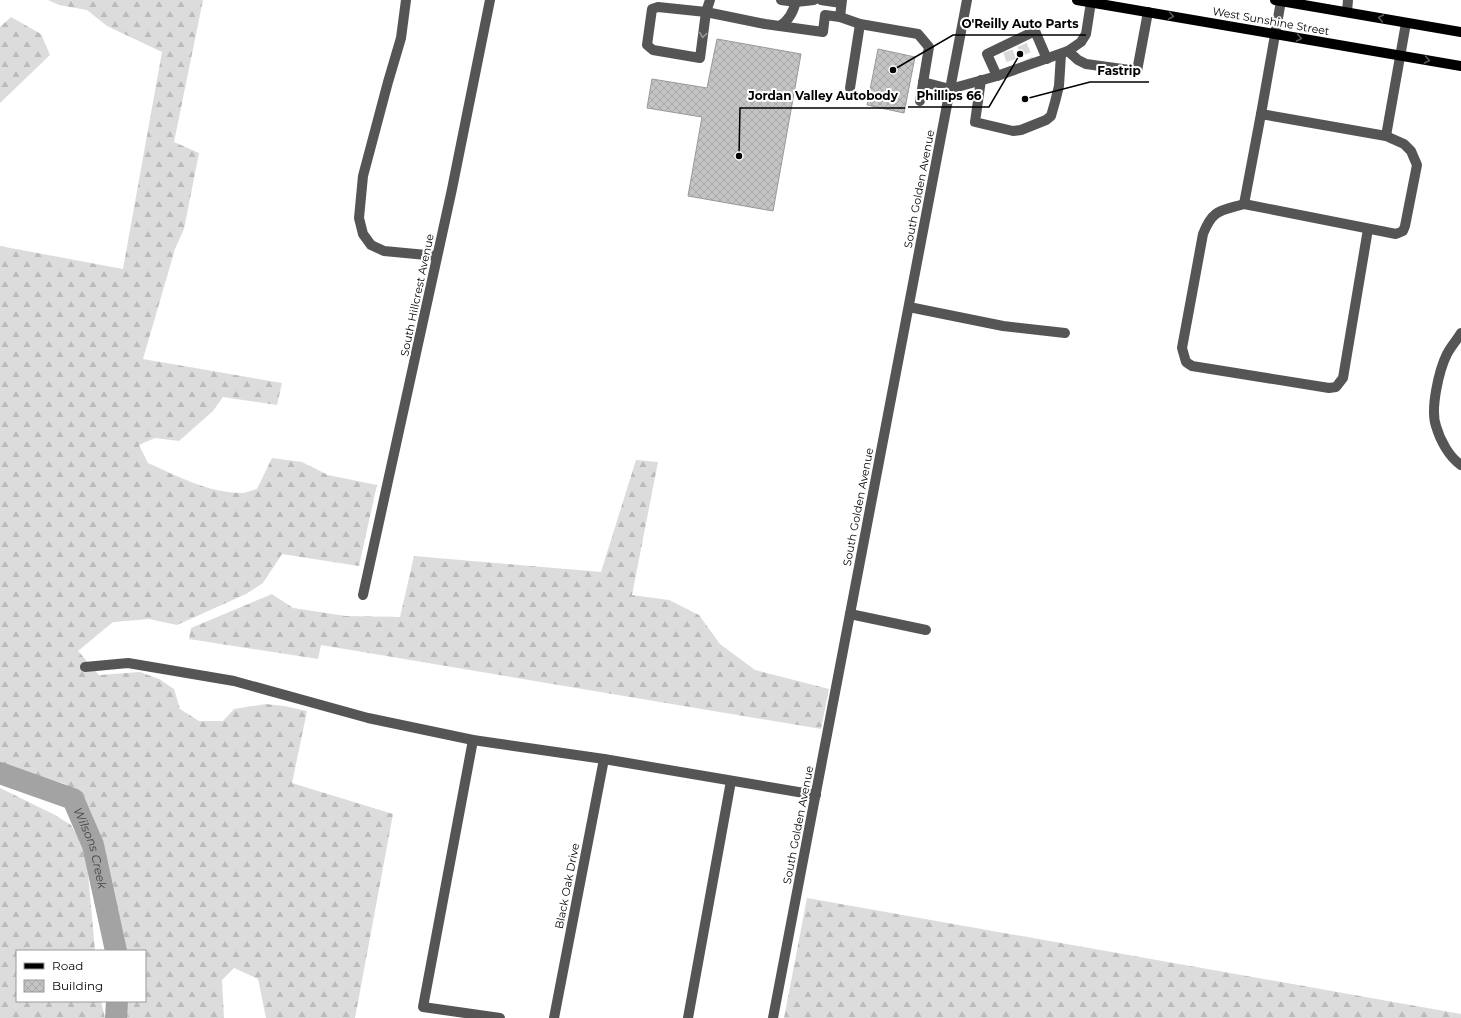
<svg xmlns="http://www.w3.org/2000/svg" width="1461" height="1018" viewBox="0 0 1461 1018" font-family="Montserrat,sans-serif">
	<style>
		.forest { fill: url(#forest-firs) }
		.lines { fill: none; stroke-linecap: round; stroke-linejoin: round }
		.river { stroke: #a3a3a3; stroke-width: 22 }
		.building { fill: url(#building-cross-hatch); stroke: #999 }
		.minor-tunnel { stroke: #d9d9d9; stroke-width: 10; stroke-dasharray: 10 5; stroke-linecap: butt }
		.minor { stroke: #555; stroke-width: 10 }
		.major { stroke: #000; stroke-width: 10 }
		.oneway { stroke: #595959 }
		.oneway2 { stroke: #999 }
		.labels { text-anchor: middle; stroke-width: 4; stroke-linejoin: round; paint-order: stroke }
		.street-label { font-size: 11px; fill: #000; stroke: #fff }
		.water-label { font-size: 12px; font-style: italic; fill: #444; stroke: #fff }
		.leader { fill: none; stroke: #000; stroke-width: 1.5 }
		.callout-dot { fill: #000; stroke: #fff; stroke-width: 1.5 }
		.callout-label { font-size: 12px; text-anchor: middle; font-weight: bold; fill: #000; stroke: #fff; stroke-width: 4; stroke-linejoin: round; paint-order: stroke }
	</style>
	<defs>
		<pattern id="forest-firs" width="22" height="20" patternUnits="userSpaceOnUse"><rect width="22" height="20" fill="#dcdcdc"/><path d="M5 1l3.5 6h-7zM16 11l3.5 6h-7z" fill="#bbb"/></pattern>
		<pattern id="building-cross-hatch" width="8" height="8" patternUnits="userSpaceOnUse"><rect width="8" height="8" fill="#c4c4c4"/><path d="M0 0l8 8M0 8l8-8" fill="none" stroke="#a7a7a7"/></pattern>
	</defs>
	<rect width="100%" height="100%" fill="#fff"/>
	<g class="forest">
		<path d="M48,0H203L174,142L199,153L184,229L175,249L143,359L282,383L277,405L223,397L213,411L179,441L155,438L139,445L148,463C177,476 209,493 242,493C247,493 252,490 257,489L272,458L302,462L328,475L377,485L359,566L282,554L263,583L246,594L177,625L149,619L113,622L78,651L99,675L140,672L159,679L174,689L180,709L199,721H223L234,709L266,704L284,706L307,711L292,783L393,814L355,1018H266L258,979L234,968L222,980L224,1018H126L127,1001H145V951H127L115,911L101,836L85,802L65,784L0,764V246L123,269L162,52L107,26L87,10L59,5Z"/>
		<polygon points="11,17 41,34 50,55 0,103 0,27"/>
		<polygon points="636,460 658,462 632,595 669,600 699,615 720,644 755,670 829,689 821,729 321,645 318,659 189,639 191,628 272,594 293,608 346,616 400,617 414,556 601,572"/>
		<polygon points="0,788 55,815 71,825 86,851 95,951 17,951 17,1001 101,1001 105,1018 0,1018"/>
		<polygon points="807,898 1461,1014 1461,1018 784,1018"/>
	</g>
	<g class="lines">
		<g class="river">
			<path id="s1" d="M0,773L73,799L93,845L116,951"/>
			<polyline points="116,1018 117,1001"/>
		</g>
	</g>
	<g class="building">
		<polygon points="717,39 801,54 773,211 688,196 702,117 647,108 652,79 707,88"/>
		<polygon points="878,49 915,57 904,113 867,105"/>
	</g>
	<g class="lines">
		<g class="minor-tunnel">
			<polyline points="1022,45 1029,61"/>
			<polyline points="1008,51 1013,66"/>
		</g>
		<g class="minor">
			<polyline points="406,0 401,38 388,82 363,176 359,218 363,234 371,245 384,251 437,256"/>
			<polyline points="710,0 706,12 700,58 653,50 647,45 652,9 658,7 706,12 765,24 823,32 825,15 840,17 842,0"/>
			<polyline points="781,0 796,2 814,0"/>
			<polyline points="821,0 841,3"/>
			<polyline points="1281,1 1261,114 1386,136 1406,23"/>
			<polyline points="1347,12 1348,0"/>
			<polyline points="840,17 860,24 918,34 929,47 920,101"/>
			<path d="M780,26C789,20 794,11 796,0"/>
			<polyline points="1068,51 1078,60 1086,64 1137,71 1148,12"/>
			<polyline points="997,76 987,54 1035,31 1047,59"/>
			<polyline points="981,80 975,122 1013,131 1021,130 1046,120 1051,116 1055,102 1059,86 1061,54"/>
			<polyline points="923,82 950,89 997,76 1068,51 1081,42 1086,34 1091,2"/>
			<polyline points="850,88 860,24"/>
			<polyline points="1261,114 1244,204 1396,234 1403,231 1405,226 1417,165 1411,151 1404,144 1386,136"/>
			<path d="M1244,204C1220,211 1213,209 1203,234L1182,348L1186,362L1192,366L1329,388L1336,387L1343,378L1368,229"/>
			<polyline points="909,307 1003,326 1065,333"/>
			<path d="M1461,333C1457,340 1451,346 1447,354C1439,370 1430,409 1436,426C1440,440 1449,457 1461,465"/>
			<polyline points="363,595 452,189 490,0"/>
			<polyline points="850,614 926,630"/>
			<polyline points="85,667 128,663 234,681 368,718 473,740 604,759 816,795"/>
			<polyline points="473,740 423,1007 500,1018"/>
			<polyline points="554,1018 604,759"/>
			<polyline points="688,1018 731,781"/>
			<polyline points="773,1018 967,0"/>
		</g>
		<g class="major">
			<polyline points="1077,0 1461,66"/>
			<polyline points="1275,0 1461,32"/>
		</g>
	</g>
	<defs><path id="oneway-chevron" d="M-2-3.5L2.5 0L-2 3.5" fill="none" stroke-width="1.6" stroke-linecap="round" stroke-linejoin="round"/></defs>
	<g class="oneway">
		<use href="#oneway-chevron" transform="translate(1171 16) rotate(10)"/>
		<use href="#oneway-chevron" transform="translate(1381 18) rotate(-170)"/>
		<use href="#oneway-chevron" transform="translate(1299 38) rotate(10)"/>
		<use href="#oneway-chevron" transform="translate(1427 60) rotate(10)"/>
	</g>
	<use class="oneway2" href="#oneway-chevron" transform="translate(703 35) rotate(98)"/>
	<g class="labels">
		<g class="street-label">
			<text transform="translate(1271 21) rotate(10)" y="4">West Sunshine Street</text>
			<text transform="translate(919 189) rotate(-79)" y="4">South Golden Avenue</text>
			<text transform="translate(417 295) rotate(-78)" y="4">South Hillcrest Avenue</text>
			<text transform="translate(858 507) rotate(-79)" y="4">South Golden Avenue</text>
			<text transform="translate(798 825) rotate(-79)" y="4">South Golden Avenue</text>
			<text transform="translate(567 886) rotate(-79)" y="4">Black Oak Drive</text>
		</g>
		<g class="water-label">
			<text dy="4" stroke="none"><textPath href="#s1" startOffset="130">Wilsons Creek</textPath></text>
		</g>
	</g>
	<path class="leader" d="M893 70L953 35H1086M1025 99L1090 82H1149M1020 54L989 107H908M739 156L740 108H905"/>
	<g class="callout-dot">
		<circle cx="893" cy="70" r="4"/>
		<circle cx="1025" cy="99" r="4"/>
		<circle cx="1020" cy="54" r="4"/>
		<circle cx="739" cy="156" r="4"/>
	</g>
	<g class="callout-label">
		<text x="1020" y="28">O'Reilly Auto Parts</text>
		<text x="1119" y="75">Fastrip</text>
		<text x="949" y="100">Phillips 66</text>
		<text x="823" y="100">Jordan Valley Autobody</text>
	</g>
	<rect x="16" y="950" width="130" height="52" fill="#ffffff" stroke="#999999"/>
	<rect x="24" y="963" width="20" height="6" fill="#000000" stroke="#999999"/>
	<text x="52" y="970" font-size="12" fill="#000000">Road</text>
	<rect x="24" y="980" width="20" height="12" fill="url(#building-cross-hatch)" stroke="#999999"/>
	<text x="52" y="990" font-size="12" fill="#000000">Building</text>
</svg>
